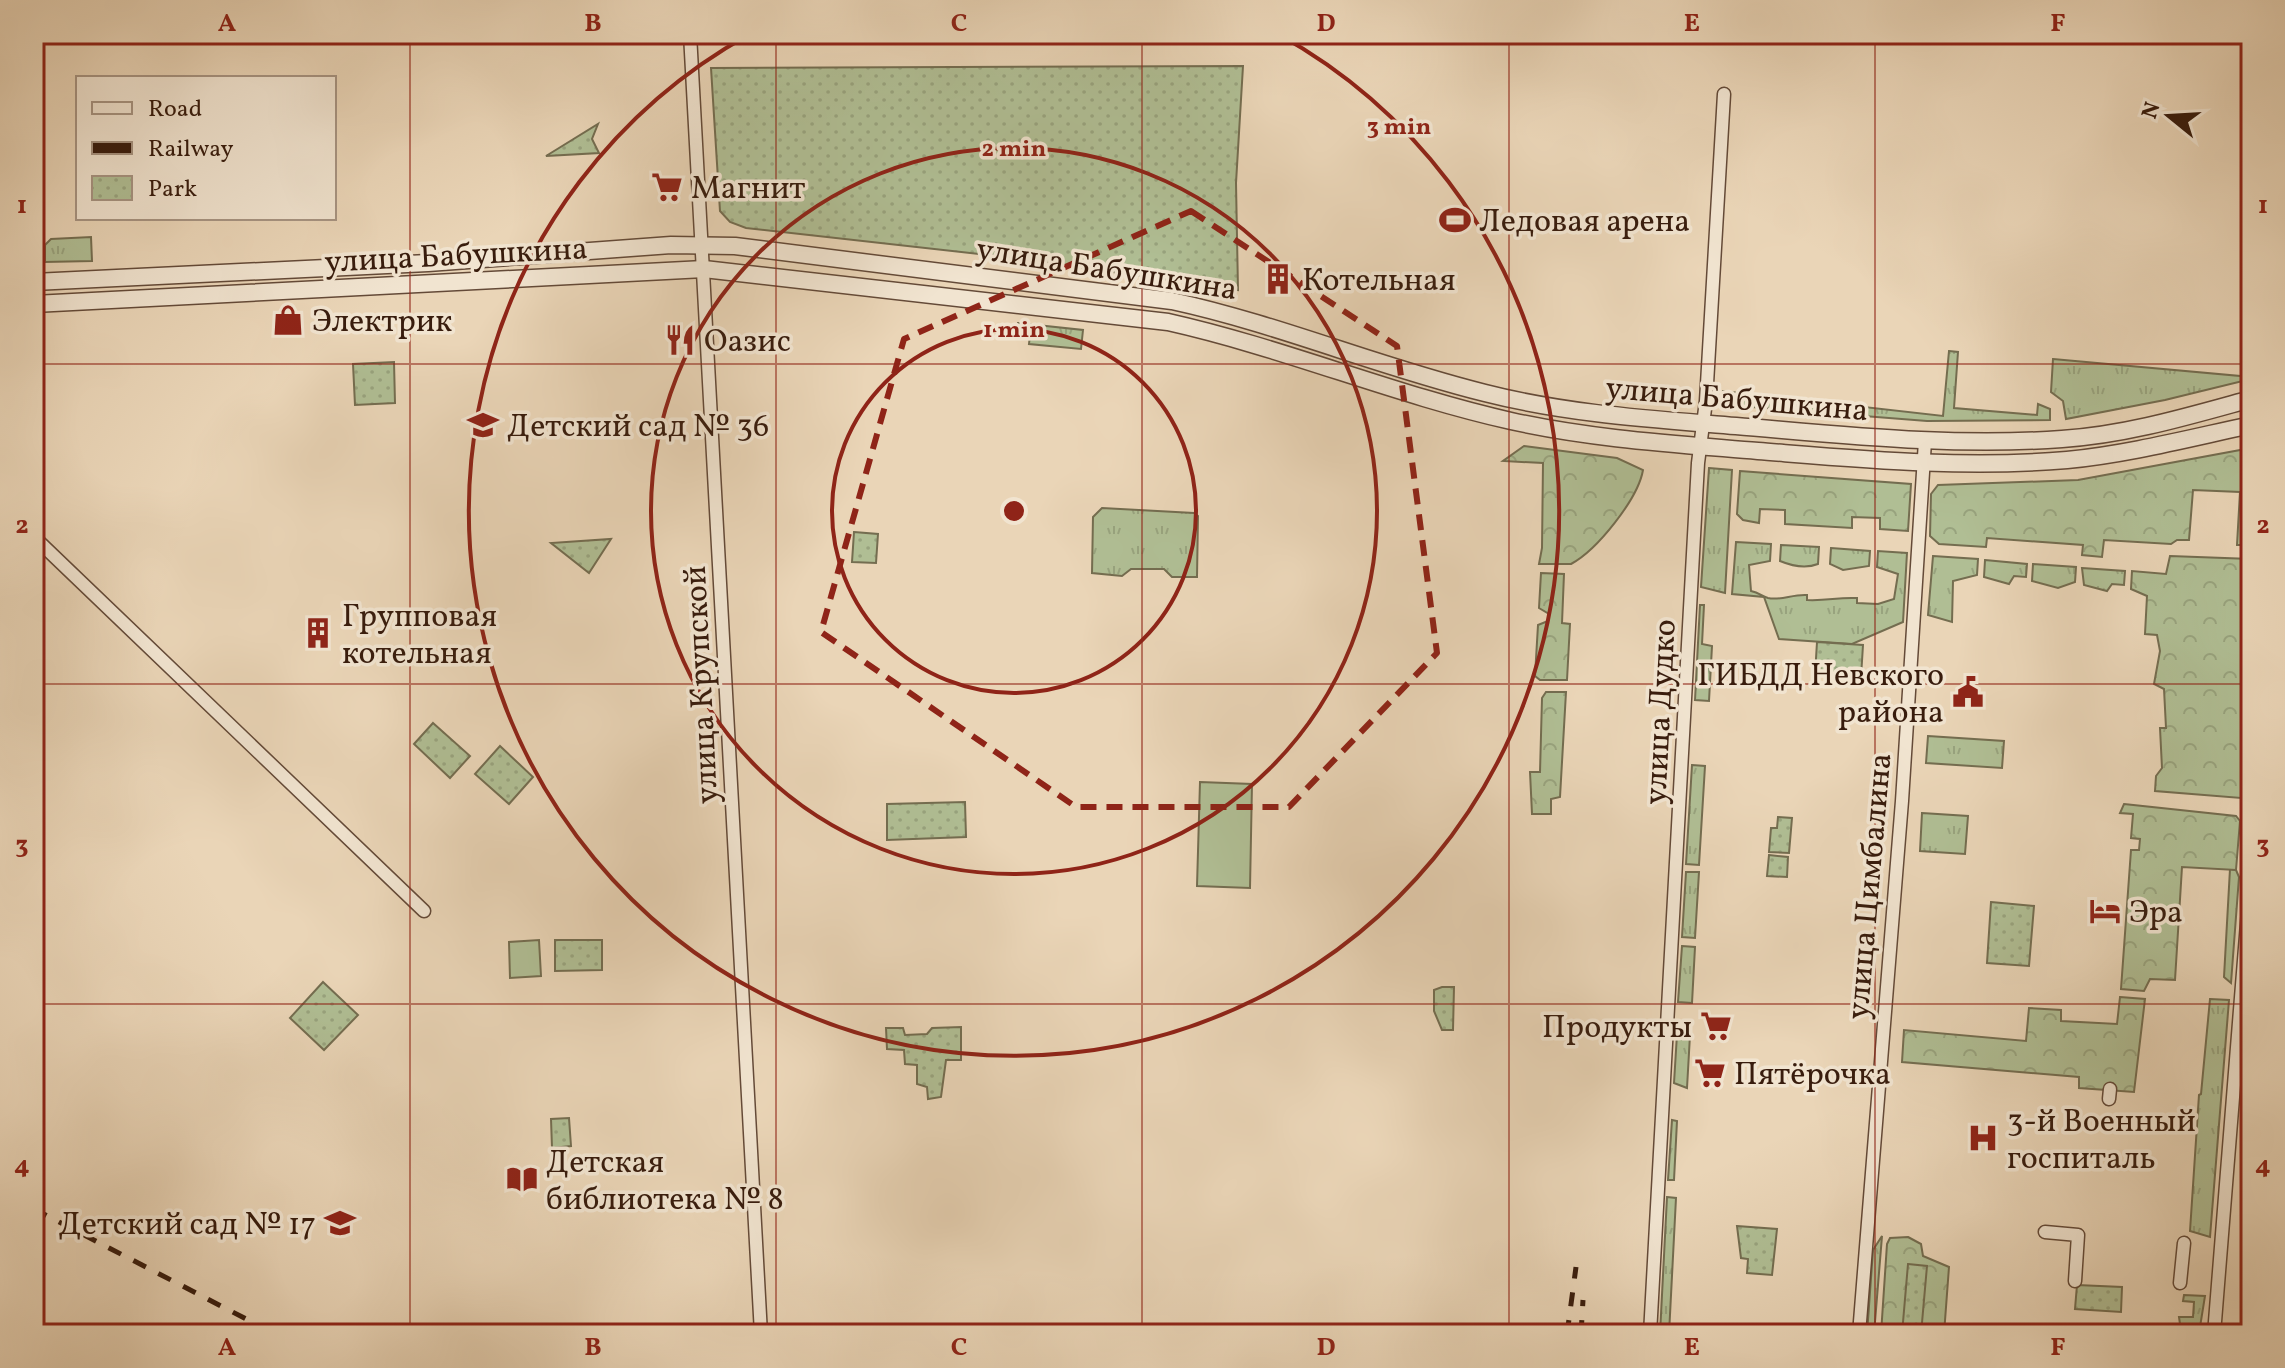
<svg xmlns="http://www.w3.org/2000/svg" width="2285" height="1368" viewBox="0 0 2285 1368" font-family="Vollkorn,serif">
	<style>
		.grass { fill: url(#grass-tufts); stroke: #746d50; stroke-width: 2 }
		.forest { fill: url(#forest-crowns); stroke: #746d50; stroke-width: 2 }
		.park { fill: url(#park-dots); stroke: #746d50; stroke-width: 2 }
		.pitch { fill: #b0be94; stroke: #746d50; stroke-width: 2 }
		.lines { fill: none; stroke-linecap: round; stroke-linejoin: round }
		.minor-casing { stroke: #644a38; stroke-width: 15 }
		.tertiary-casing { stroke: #644a38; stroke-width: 19 }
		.minor { stroke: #f1e4d0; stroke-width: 12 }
		.tertiary { stroke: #f1e4d0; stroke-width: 16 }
		.rail { stroke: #381c0d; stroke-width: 5; stroke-dasharray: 14 14; stroke-linecap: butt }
		.marked { fill: none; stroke: #8f2418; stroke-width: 6; stroke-dasharray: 16 10; stroke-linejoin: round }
		.grid { fill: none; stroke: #8f2418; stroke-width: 2; stroke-opacity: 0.55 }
		.ring { fill: none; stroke: #8f2418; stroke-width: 4 }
		.labels { text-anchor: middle; stroke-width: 7; stroke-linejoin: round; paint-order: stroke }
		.poi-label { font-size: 32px; fill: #381c0d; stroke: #f1e4d0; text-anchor: start }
		.street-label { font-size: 32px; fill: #381c0d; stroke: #f1e4d0 }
		.centre { fill: #8f2418; stroke: #f1e4d0; stroke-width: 4 }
		.ring-label { font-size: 24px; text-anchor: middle; font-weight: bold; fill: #8f2418; stroke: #f1e4d0; stroke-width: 7; stroke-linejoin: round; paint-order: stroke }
		.neatline { fill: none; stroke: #8f2418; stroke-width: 3 }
		.grid-label { font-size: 26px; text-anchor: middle; font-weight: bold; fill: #8f2418 }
	</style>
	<defs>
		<pattern id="grass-tufts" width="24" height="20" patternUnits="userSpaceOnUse" patternTransform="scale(2)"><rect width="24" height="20" fill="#b0be94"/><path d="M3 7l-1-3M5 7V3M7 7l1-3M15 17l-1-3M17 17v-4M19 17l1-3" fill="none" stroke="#98a37e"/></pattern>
		<pattern id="forest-crowns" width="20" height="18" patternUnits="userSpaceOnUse" patternTransform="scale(2)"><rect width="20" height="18" fill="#b0be94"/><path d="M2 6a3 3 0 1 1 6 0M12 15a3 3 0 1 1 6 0" fill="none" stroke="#98a37e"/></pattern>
		<pattern id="park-dots" width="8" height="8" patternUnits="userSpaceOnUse" patternTransform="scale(2)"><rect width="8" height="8" fill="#b0be94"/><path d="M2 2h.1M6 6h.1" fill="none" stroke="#98a37e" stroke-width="1.8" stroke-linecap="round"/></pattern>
	</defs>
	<rect width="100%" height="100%" fill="#ead5b7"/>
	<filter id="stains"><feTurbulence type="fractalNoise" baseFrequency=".0025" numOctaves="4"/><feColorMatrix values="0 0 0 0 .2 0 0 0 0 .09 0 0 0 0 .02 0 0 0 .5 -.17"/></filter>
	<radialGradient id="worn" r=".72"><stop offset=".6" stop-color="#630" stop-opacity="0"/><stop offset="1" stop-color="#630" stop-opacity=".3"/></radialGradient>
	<g class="grass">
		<polygon points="91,237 92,261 45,262 45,245 51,239"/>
		<polygon points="1018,323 1083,330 1081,349 1029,344 1030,335 1017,333"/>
		<polygon points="1949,351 1958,352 1954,408 2037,415 2038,404 2050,409 2050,420 1927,421 1726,405 1722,401 1723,391 1943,416"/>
		<polygon points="2053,359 2251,377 2251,379 2165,400 2066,419 2063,401 2051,392"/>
		<polygon points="1709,468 1732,470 1725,593 1701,587"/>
		<polygon points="1102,508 1194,513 1198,516 1197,577 1172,577 1164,569 1131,569 1122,576 1092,573 1093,517"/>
		<path d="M1736,542L1771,544L1770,561L1749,565L1751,591C1760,593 1761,596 1768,598C1781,601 1792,594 1807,595V600C1828,601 1837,597 1857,598V603L1878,604L1894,599L1898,574L1877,567L1878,551L1907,553L1903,622L1852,644L1779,639L1764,597L1732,594Z"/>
		<path d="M1781,545L1819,547L1818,564C1805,569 1792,566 1780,561Z"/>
		<polygon points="1831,548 1870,551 1869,566 1843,570 1830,564"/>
		<polygon points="1933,556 1978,559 1977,575 1953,581 1952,622 1928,615"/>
		<polygon points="1985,560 2027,564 2026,577 2014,576 2009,584 1984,577"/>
		<polygon points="2033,564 2076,567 2075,582 2058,588 2032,581"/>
		<polygon points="2082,568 2125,571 2124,585 2112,584 2107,591 2084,585"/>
		<polygon points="1700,605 1704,605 1702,644 1712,646 1709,701 1695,700"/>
		<polygon points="1928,736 2004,741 2002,768 1926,763"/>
		<polygon points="1692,765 1705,766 1699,865 1686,864"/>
		<polygon points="1922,813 1968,816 1965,854 1920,851"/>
		<polygon points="2230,869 2236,870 2239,877 2231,983 2224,977"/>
		<polygon points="1686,872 1699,872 1695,938 1682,937"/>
		<polygon points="1682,946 1695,947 1692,1003 1678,1002"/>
		<polygon points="2210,999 2229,1000 2210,1237 2190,1231 2199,1095 2201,1094"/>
		<polygon points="1677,1034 1690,1035 1687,1088 1674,1083"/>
		<polygon points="1672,1120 1677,1121 1674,1180 1668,1180"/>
		<polygon points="1667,1197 1676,1198 1669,1334 1660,1334"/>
		<polygon points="1882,1236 1874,1334 1867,1334 1873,1250"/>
		<polygon points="2184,1295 2205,1296 2200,1327 2180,1324 2179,1317 2193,1317 2194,1302 2183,1301"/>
	</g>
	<g class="forest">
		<path d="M1524,446L1617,458L1643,470C1638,499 1597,550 1571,564H1539L1542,548L1543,463L1503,461Z"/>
		<polygon points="2251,448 2251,545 2237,545 2240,492 2193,490 2189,540 2177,540 2171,544 2104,540 2102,557 2082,555 2083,545 1987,538 1986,547 1939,544 1930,536 1931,494 1938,485 2078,480"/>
		<polygon points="1740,471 1911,484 1908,531 1880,529 1880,518 1852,517 1852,528 1785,524 1785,510 1760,509 1759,523 1743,520 1737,514"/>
		<polygon points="2170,556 2251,559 2251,735 2246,739 2241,798 2155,791 2156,776 2162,768 2160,728 2166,728 2164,689 2154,684 2160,651 2157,635 2145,634 2147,596 2131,589 2132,571 2166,574"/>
		<polygon points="1541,573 1564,574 1562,623 1570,624 1567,680 1540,680 1535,676 1538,625 1548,621 1549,614 1539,608"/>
		<polygon points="1546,692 1566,692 1560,797 1551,799 1551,814 1532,814 1530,772 1540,772 1542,698"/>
		<polygon points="2124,804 2236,816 2240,821 2236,870 2182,867 2175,980 2150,979 2144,991 2121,989 2131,850 2139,850 2140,839 2131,838 2133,814 2120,813"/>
		<polygon points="2120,997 2145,999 2134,1092 2079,1088 2079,1077 1902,1062 1904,1030 2026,1041 2029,1008 2061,1010 2061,1021 2117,1024"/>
		<polygon points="1908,1237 1921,1244 1923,1256 1949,1267 1944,1334 1881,1334 1887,1244 1890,1238"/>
	</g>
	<g class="park">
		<polygon points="1243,66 1236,183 1238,290 1015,258 746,228 730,222 720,211 711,68"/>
		<polygon points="598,124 592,139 599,153 546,156"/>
		<polygon points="394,362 395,403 355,405 353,364"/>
		<polygon points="854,532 878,534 876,563 852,562"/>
		<polygon points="611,539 589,573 551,543"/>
		<polygon points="1817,642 1863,645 1861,677 1815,675"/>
		<polygon points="433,723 470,756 450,778 414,744"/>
		<polygon points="500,746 533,777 509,804 475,774"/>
		<polygon points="965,802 966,837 887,840 887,804"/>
		<polygon points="1778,817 1792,818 1789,853 1769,852 1771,828 1777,828"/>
		<polygon points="1769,855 1788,857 1787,877 1767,876"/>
		<polygon points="1991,902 2034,906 2029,966 1987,963"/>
		<polygon points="555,940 602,940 602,970 555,971"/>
		<polygon points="323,982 358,1015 324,1050 290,1018"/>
		<polygon points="1442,987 1454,987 1453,1030 1442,1030 1434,1011 1434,990"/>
		<polygon points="961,1027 961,1060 946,1060 941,1097 928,1099 927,1087 917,1084 917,1065 905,1064 904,1050 887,1049 886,1028 903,1028 905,1035 927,1034 932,1028"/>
		<polygon points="569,1118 571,1146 552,1148 551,1119"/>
		<polygon points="1737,1226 1777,1229 1772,1275 1747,1273 1748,1259 1741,1258"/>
		<polygon points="1908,1264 1927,1266 1921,1334 1902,1334"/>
		<polygon points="2077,1285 2122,1287 2121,1312 2075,1309"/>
	</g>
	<g class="pitch">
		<polygon points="1200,782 1252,784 1250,888 1197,886"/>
		<polygon points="539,940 541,976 510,978 509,942"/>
	</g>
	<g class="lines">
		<defs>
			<g id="minor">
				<polyline points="690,34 761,1334"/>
				<polyline points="34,537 424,911"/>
				<polyline points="2109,1099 2110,1089"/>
				<polyline points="2045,1232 2078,1235 2075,1281"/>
				<polyline points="2180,1283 2184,1243"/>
				<polyline points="1650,1334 1698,463 1706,401 1724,94"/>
				<polyline points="1859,1334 1902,801 1925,441"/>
				<polyline points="2214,1334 2251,873"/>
			</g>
			<g id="tertiary">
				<path d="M34,282L428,263L671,245L735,246L1172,301C1278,324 1379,367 1485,393C1567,414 1652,419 1736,426C1845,435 1953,447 2062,439C2126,435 2189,416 2251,399"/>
				<path d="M34,304L704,269L1168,322C1284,348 1395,395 1511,421C1592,439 1676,444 1758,451C1860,459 1964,469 2067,460C2129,454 2190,438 2251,425"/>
			</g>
		</defs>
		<use href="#minor" class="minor-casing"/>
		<use href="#tertiary" class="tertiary-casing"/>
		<use href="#minor" class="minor"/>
		<use href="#tertiary" class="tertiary"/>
		<g class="rail">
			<polyline points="34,1209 250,1321 269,1334"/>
			<polyline points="1567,1334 1576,1267"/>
			<polyline points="1581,1334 1583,1300"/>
		</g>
	</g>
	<path class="marked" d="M1191,211L1397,346L1437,653L1289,807H1076L821,632L904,339Z"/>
	<path class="grid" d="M410,34V1334M776,34V1334M1142,34V1334M1509,34V1334M1875,34V1334M34,364H2251M34,684H2251M34,1004H2251"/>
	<g class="ring">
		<circle cx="1014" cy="511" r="182"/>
		<circle cx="1014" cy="511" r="363"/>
		<path d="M1278 34A545 545 0 1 1 750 34"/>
	</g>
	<defs>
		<symbol id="supermarket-bare" viewBox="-9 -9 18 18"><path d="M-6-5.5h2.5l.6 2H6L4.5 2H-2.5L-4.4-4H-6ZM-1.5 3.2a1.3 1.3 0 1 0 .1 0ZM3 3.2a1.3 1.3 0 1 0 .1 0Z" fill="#8f2418" stroke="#f1e4d0" stroke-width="2.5" paint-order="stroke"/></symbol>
		<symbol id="stadium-bare" viewBox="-9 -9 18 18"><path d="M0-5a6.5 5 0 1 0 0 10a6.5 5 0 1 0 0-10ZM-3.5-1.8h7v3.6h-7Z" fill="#8f2418" stroke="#f1e4d0" stroke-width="2.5" paint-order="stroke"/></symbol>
		<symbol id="building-bare" viewBox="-9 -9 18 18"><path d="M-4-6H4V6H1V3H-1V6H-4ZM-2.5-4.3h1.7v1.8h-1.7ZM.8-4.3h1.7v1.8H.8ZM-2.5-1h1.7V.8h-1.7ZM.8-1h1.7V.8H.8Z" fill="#8f2418" stroke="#f1e4d0" stroke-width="2.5" paint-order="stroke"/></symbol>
		<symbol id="shop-bare" viewBox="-9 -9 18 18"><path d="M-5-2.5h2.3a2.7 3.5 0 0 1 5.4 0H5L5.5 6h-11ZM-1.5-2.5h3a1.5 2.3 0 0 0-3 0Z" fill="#8f2418" stroke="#f1e4d0" stroke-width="2.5" paint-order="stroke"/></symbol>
		<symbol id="restaurant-bare" viewBox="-9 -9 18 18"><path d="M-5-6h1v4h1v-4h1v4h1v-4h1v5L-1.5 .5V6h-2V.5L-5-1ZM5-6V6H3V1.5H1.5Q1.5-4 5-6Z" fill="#8f2418" stroke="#f1e4d0" stroke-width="2.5" paint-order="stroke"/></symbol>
		<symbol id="school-bare" viewBox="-9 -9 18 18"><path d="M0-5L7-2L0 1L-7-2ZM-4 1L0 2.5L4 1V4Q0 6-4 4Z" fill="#8f2418" stroke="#f1e4d0" stroke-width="2.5" paint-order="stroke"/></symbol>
		<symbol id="civic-bare" viewBox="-9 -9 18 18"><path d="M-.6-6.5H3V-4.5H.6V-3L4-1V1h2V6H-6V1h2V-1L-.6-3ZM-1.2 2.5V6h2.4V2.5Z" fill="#8f2418" stroke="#f1e4d0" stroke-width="2.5" paint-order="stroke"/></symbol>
		<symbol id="hotel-bare" viewBox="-9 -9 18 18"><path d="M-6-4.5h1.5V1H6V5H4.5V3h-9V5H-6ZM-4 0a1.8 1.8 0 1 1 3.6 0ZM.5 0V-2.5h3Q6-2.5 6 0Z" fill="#8f2418" stroke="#f1e4d0" stroke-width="2.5" paint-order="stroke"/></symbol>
		<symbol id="hospital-bare" viewBox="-9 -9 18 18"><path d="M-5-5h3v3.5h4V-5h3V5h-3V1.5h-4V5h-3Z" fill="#8f2418" stroke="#f1e4d0" stroke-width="2.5" paint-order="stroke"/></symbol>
		<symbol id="library-bare" viewBox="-9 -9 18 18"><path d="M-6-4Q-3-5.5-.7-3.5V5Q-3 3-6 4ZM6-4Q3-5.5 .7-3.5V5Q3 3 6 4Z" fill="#8f2418" stroke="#f1e4d0" stroke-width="2.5" paint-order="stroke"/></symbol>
	</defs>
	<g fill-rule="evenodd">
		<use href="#supermarket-bare" x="645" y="165" width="44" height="44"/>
		<use href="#stadium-bare" x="1433" y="198" width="44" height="44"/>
		<use href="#building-bare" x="1256" y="257" width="44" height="44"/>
		<use href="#shop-bare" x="266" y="298" width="44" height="44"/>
		<use href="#restaurant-bare" x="658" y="318" width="44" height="44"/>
		<use href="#school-bare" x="461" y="403" width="44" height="44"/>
		<use href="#building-bare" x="296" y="611" width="44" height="44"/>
		<use href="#civic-bare" x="1946" y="670" width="44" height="44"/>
		<use href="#hotel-bare" x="2083" y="889" width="44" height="44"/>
		<use href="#supermarket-bare" x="1694" y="1004" width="44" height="44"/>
		<use href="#supermarket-bare" x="1688" y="1051" width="44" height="44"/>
		<use href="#hospital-bare" x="1961" y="1116" width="44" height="44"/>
		<use href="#library-bare" x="500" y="1157" width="44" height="44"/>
		<use href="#school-bare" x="318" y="1201" width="44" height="44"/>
	</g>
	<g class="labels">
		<g class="poi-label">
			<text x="691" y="198">Магнит</text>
			<text x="1479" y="231">Ледовая арена</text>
			<text x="1302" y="290">Котельная</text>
			<text x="312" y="331">Электрик</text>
			<text x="704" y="351">Оазис</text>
			<text x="507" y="436">Детский сад № 36</text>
			<text x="342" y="626">Групповая<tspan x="342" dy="37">котельная</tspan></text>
			<text x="1944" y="685" text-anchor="end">ГИБДД Невского<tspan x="1944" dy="37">района</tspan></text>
			<text x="2129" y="922">Эра</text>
			<text x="1692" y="1037" text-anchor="end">Продукты</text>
			<text x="1734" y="1084">Пятёрочка</text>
			<text x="2007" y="1131">3-й Военный<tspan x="2007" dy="37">госпиталь</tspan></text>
			<text x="546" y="1172">Детская<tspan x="546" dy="37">библиотека № 8</tspan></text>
			<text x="316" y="1234" text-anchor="end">Детский сад № 17</text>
		</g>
		<g class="street-label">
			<text transform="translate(456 254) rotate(-3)" y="11">улица Бабушкина</text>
			<text transform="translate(1107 268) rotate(9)" y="11">улица Бабушкина</text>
			<text transform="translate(1737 398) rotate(5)" y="11">улица Бабушкина</text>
			<text transform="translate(700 685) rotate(-93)" y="11">улица Крупской</text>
			<text transform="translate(1659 712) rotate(-87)" y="11">улица Дудко</text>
			<text transform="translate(1868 886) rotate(-85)" y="11">улица Цимбалина</text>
		</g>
	</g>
	<circle cx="1014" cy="511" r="12" class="centre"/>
	<g class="ring-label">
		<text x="1399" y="134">3 min</text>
		<text x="1014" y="156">2 min</text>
		<text x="1014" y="337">1 min</text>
	</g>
	<rect width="2285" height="1368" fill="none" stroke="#ead5b7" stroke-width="88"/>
	<rect x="76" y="76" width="260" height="144" fill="#f1e4d0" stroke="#a79482" stroke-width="2"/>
	<rect x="92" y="102" width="40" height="12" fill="#f1e4d0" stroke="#a79482" stroke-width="2"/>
	<text x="148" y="116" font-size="24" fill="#381c0d">Road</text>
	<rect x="92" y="142" width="40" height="12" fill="#381c0d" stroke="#a79482" stroke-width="2"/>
	<text x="148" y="156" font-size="24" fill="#381c0d">Railway</text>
	<rect x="92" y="176" width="40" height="24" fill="url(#park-dots)" stroke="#a79482" stroke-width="2"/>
	<text x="148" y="196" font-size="24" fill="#381c0d">Park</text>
	<g transform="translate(2169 116) rotate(288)" stroke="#f1e4d0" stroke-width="6" paint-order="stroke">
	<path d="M0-6L14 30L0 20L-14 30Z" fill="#381c0d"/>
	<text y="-12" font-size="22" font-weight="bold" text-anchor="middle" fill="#381c0d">N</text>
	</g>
	<rect x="44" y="44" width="2197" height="1280" class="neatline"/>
	<g class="grid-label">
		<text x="227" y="31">A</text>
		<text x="593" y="31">B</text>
		<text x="959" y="31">C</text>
		<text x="1326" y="31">D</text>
		<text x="1692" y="31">E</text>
		<text x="2058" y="31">F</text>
		<text x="22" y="213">1</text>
		<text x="2263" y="213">1</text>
		<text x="22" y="533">2</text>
		<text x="2263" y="533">2</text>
		<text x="22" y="853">3</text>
		<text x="2263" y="853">3</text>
		<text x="22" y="1173">4</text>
		<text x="2263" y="1173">4</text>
		<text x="227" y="1355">A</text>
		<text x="593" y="1355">B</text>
		<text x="959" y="1355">C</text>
		<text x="1326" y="1355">D</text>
		<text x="1692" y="1355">E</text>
		<text x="2058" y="1355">F</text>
	</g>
	<rect width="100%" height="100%" filter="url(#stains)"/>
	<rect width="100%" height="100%" fill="url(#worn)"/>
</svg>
